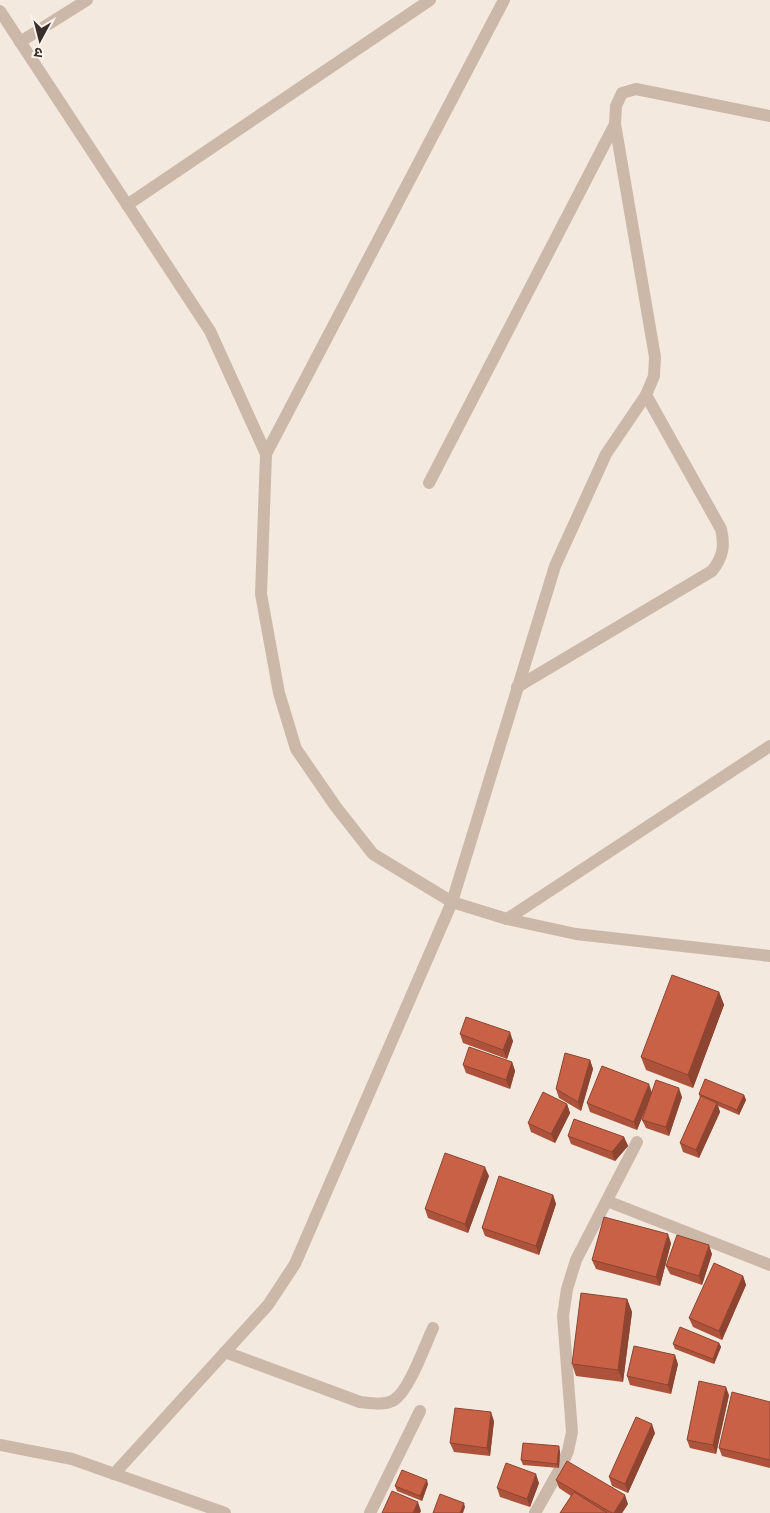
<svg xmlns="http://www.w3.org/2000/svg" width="770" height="1513" viewBox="0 0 770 1513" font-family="Lato,'Noto Sans Devanagari',sans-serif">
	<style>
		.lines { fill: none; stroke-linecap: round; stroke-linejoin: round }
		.minor { stroke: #ccb8a9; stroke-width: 12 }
		.wall { fill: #ad533c }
		.shaded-wall { fill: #8d4431 }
		.building { fill: #c96146; stroke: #8d4431 }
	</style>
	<rect width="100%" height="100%" fill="#f3e9de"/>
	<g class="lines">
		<g class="minor">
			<polyline points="0,11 210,331 266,454 261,594 279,693 296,749 336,807 373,854 452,902 507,919 576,934 770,956"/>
			<polyline points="20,42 87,0"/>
			<polyline points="127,205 430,0"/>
			<polyline points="266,454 504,0"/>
			<polyline points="429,483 615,124"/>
			<path d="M517,687L712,571C723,557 725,546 721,529L646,395"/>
			<polyline points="507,919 770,746"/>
			<polyline points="607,1201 770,1265"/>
			<path d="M225,1352L360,1402C370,1403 384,1406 394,1400C409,1391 425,1345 433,1328"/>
			<polyline points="0,1445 72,1459 225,1513"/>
			<polyline points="114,1474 268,1305 295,1264 452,902 555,566 606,454 646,395 654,376 655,357 615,124 616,106 622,93 636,89 770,116"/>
			<polyline points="370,1513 420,1411"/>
			<polyline points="535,1513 561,1467 568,1451 572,1432 563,1316 567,1289 576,1260 637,1142"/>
		</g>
	</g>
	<g class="wall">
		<polygon points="719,992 724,1005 693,1088 646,1070 641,1057"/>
		<polygon points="460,1034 513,1041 507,1059 463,1043"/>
		<polygon points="590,1060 593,1069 581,1111 559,1098 556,1089"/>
		<polygon points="512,1062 515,1071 510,1089 466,1073 463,1065"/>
		<polygon points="652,1093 682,1097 669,1136 646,1128 642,1120 649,1100 637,1130 590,1112 587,1103"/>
		<polygon points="699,1094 744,1095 746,1100 739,1115 718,1106 720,1112 699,1158 683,1152 680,1143 700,1098"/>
		<polygon points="567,1104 570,1113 555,1143 531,1132 528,1123"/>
		<polygon points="568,1136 624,1137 628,1146 615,1161 571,1144"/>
		<polygon points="489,1176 468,1233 428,1218 425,1209"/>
		<polygon points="553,1195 556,1204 539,1255 485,1236 482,1228"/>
		<polygon points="671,1243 660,1286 596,1269 592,1260"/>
		<polygon points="712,1254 702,1285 670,1274 666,1266"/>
		<polygon points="743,1276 746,1285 722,1340 693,1327 689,1318"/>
		<polygon points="627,1299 632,1312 623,1382 576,1376 572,1364"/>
		<polygon points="719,1343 721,1347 714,1364 675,1349 673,1344"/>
		<polygon points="678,1364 671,1394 630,1385 627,1376"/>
		<polygon points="729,1395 716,1454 690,1448 687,1440"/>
		<polygon points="770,1402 770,1468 722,1456 719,1448"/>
		<polygon points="494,1421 490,1456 454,1452 450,1443"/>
		<polygon points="655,1433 628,1493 612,1486 609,1477"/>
		<polygon points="560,1451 559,1468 523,1465 521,1460"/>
		<polygon points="556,1480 628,1504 622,1513 560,1513 571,1496 559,1488"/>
		<polygon points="539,1483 530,1507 500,1497 497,1488"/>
		<polygon points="428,1484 422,1501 397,1491 395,1486"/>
	</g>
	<g class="shaded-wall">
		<polygon points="719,992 724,1005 693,1088 688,1075"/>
		<polygon points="510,1032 513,1041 507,1059 503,1050"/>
		<polygon points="590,1060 593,1069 581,1111 578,1102"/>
		<polygon points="512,1062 515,1071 510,1089 506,1080"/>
		<polygon points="649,1084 652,1093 637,1130 634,1122"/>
		<polygon points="679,1088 682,1097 669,1136 666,1127"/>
		<polygon points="744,1095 746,1100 739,1115 737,1110"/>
		<polygon points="717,1103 720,1112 699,1158 696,1150"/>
		<polygon points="567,1104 570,1113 555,1143 551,1134"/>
		<polygon points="624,1137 628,1146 615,1161 612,1152"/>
		<polygon points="485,1167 489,1176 468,1233 465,1224"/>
		<polygon points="553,1195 556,1204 539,1255 536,1246"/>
		<polygon points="668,1234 671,1243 660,1286 656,1277"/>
		<polygon points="709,1245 712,1254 702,1285 699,1276"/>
		<polygon points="743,1276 746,1285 722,1340 719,1331"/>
		<polygon points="627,1299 632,1312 623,1382 618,1370"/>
		<polygon points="719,1343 721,1347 714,1364 713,1359"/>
		<polygon points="675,1355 678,1364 671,1394 668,1385"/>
		<polygon points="726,1387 729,1395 716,1454 713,1445"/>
		<polygon points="491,1412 494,1421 490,1456 487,1448"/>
		<polygon points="652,1424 655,1433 628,1493 625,1484"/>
		<polygon points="559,1446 560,1451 559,1468 557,1464"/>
		<polygon points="536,1474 539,1483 530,1507 527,1499"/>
		<polygon points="427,1480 428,1484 422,1501 420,1496"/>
		<polygon points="625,1495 628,1504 622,1513 614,1513"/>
		<polygon points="418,1502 421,1511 420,1513 413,1513"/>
		<polygon points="464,1503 465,1507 463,1513 460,1513"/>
	</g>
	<g class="building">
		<polygon points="672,975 719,992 688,1075 641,1057"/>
		<polygon points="466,1017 510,1032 503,1050 460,1034"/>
		<polygon points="469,1047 512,1062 506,1080 463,1065"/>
		<polygon points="565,1053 590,1060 578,1102 556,1089"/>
		<polygon points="602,1066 649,1084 634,1122 587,1103"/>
		<polygon points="705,1079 744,1095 737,1110 699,1094"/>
		<polygon points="656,1080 679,1088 666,1127 642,1120"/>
		<polygon points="543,1092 567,1104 551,1134 528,1123"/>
		<polygon points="701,1096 717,1103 696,1150 680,1143"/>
		<polygon points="574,1119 624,1137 612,1152 568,1136"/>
		<polygon points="445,1153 485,1167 465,1224 425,1209"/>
		<polygon points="499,1176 553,1195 536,1246 482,1228"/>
		<polygon points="604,1217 668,1234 656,1277 592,1260"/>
		<polygon points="677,1235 709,1245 699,1276 666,1266"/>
		<polygon points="714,1263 743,1276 719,1331 689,1318"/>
		<polygon points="581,1293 627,1299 618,1370 572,1364"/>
		<polygon points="680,1327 719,1343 713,1359 673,1344"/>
		<polygon points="634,1346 675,1355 668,1385 627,1376"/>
		<polygon points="699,1381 726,1387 713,1445 687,1440"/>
		<polygon points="732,1392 770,1402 770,1460 719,1448"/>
		<polygon points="455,1408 491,1412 487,1448 450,1443"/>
		<polygon points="636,1417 652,1424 625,1484 609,1477"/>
		<polygon points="523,1443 559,1446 557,1464 521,1460"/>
		<polygon points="567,1461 625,1495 614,1513 612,1513 556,1480"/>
		<polygon points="506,1463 536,1474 527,1499 497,1488"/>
		<polygon points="402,1470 427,1480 420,1496 395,1486"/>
		<polygon points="392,1491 418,1502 413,1513 382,1513"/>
		<polygon points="574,1492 607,1513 560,1513"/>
		<polygon points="440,1494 464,1503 460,1513 433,1513"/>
	</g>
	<g transform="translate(40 40) rotate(187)" stroke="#fbf3eb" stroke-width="4" paint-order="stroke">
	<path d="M0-4L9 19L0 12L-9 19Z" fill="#392e29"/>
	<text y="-8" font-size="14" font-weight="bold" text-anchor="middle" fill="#392e29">उ</text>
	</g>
</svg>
